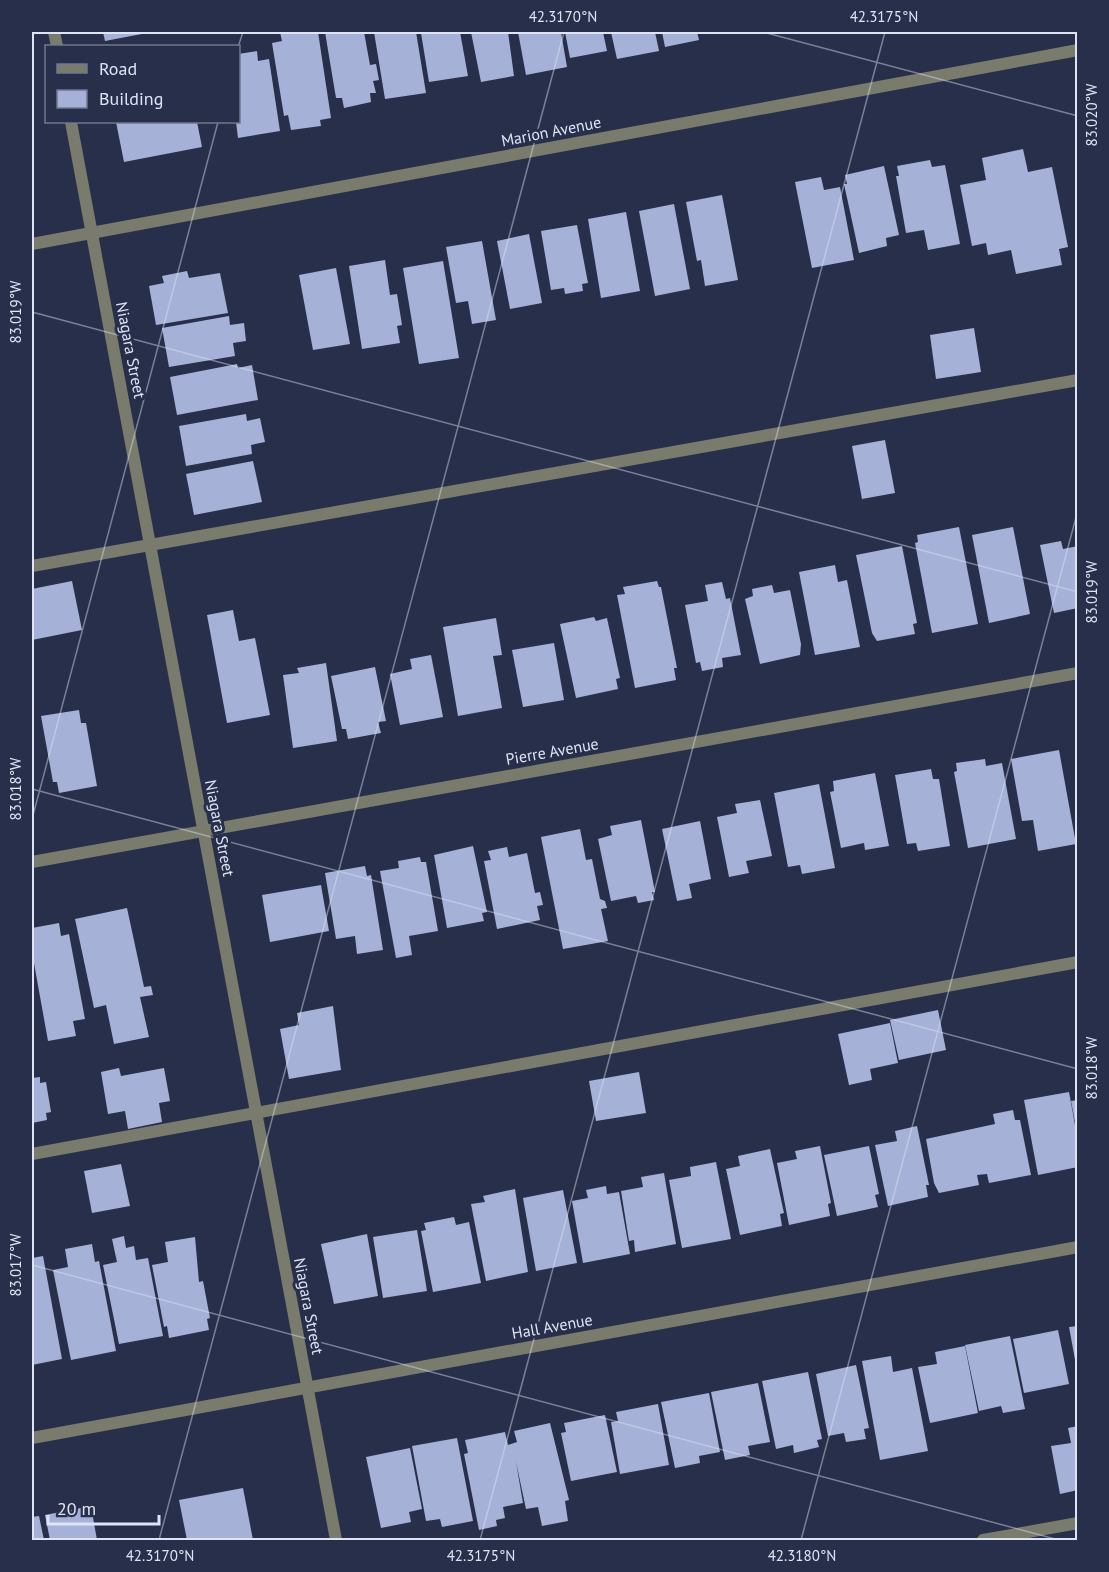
<svg xmlns="http://www.w3.org/2000/svg" width="1109" height="1572" viewBox="0 0 1109 1572" font-family="'PT Sans',sans-serif">
	<style>
		.building { fill: #a6b1d8 }
		.lines { fill: none; stroke-linecap: round; stroke-linejoin: round }
		.service { stroke: #797b6c; stroke-width: 12 }
		.minor { stroke: #797b6c; stroke-width: 12 }
		.ticks { fill: none; stroke: #dee4f5; stroke-width: 1.5; stroke-opacity: 0.45 }
		.labels { text-anchor: middle; stroke-width: 6; stroke-linejoin: round; paint-order: stroke }
		.street-label { font-size: 16px; fill: #dee4f5; stroke: #282f4a }
		.neatline { fill: none; stroke: #dee4f5; stroke-width: 2 }
		.ticks-label { font-size: 15px; text-anchor: middle; fill: #dee4f5 }
	</style>
	<rect width="100%" height="100%" fill="#282f4a"/>
	<g class="building">
		<polygon points="103,32 147,32 147,33 105,41"/>
		<polygon points="280,32 318,32 331,118 320,120 321,126 291,130 288,115 284,116 272,43 282,41"/>
		<polygon points="325,32 364,32 370,65 376,64 379,80 373,81 376,93 370,93 371,102 344,108 342,98 336,98"/>
		<polygon points="374,32 416,32 426,93 385,99"/>
		<polygon points="432,32 460,32 468,76 429,82 421,33"/>
		<polygon points="471,32 508,32 514,76 481,82"/>
		<polygon points="518,32 561,32 567,67 526,75"/>
		<polygon points="565,32 603,32 607,51 570,58"/>
		<polygon points="611,32 655,32 659,51 617,59"/>
		<polygon points="662,32 697,32 699,40 665,47"/>
		<polygon points="257,51 258,61 269,59 280,131 238,138 236,122 238,122 238,54"/>
		<polygon points="116,122 197,122 202,147 124,162"/>
		<polygon points="1023,149 1028,172 1052,167 1068,247 1059,249 1062,265 1016,274 1011,250 988,255 986,243 972,246 960,185 986,180 982,158"/>
		<polygon points="930,160 932,167 945,165 960,244 928,250 924,230 906,233 896,176 899,176 897,166"/>
		<polygon points="884,166 899,235 886,238 887,246 859,253 844,184 847,184 845,175"/>
		<polygon points="821,177 824,190 840,187 854,260 812,268 795,182"/>
		<polygon points="722,195 738,280 705,286 701,260 697,261 686,202"/>
		<polygon points="674,204 690,289 655,296 639,211"/>
		<polygon points="626,212 640,291 601,298 588,219"/>
		<polygon points="577,225 588,283 582,284 583,291 565,294 564,288 551,290 541,231"/>
		<polygon points="529,234 542,303 510,309 497,241"/>
		<polygon points="482,241 496,320 472,324 468,301 456,303 446,247"/>
		<polygon points="385,260 390,295 397,294 402,325 397,326 400,343 362,349 349,266"/>
		<polygon points="443,261 459,358 419,364 403,268"/>
		<polygon points="336,268 350,344 313,350 299,275"/>
		<polygon points="187,271 189,278 220,273 228,313 156,325 149,286 164,283 162,276"/>
		<polygon points="229,316 230,325 244,323 246,341 233,343 235,356 169,367 162,328"/>
		<polygon points="974,328 981,372 936,379 930,335"/>
		<polygon points="237,364 238,368 252,365 258,400 177,415 170,377"/>
		<polygon points="246,414 247,421 260,418 265,442 251,445 252,454 186,466 179,426"/>
		<polygon points="885,440 895,493 862,499 852,446"/>
		<polygon points="253,461 262,502 194,515 186,474"/>
		<polygon points="959,527 978,624 932,633 915,543 918,542 917,535"/>
		<polygon points="1013,527 1030,614 989,623 972,535"/>
		<polygon points="1061,541 1063,549 1078,546 1078,608 1054,613 1040,545"/>
		<polygon points="902,546 917,623 913,624 915,634 877,641 872,633 856,555"/>
		<polygon points="835,565 838,582 847,580 860,647 815,655 799,572"/>
		<polygon points="72,581 82,630 32,640 32,589"/>
		<polygon points="657,581 659,587 661,587 677,668 674,668 676,680 635,688 617,595 625,594 623,587"/>
		<polygon points="722,582 726,599 730,598 741,655 722,658 723,667 702,671 700,662 696,663 685,605 708,601 705,585"/>
		<polygon points="772,585 774,593 790,590 801,644 800,655 760,664 745,599 753,596 752,589"/>
		<polygon points="233,610 239,641 255,638 270,715 227,723 207,615"/>
		<polygon points="594,617 596,621 607,618 620,678 616,679 618,689 576,698 560,624"/>
		<polygon points="496,618 502,655 493,656 502,708 458,716 443,627"/>
		<polygon points="554,643 564,700 523,707 512,650"/>
		<polygon points="431,655 443,717 400,725 390,674 412,669 410,659"/>
		<polygon points="326,663 337,741 293,748 283,675 299,673 297,668"/>
		<polygon points="375,667 386,721 378,722 381,733 348,739 346,729 342,729 331,676"/>
		<polygon points="79,710 81,723 86,723 97,786 59,793 57,782 53,782 41,716"/>
		<polygon points="1059,750 1076,844 1038,851 1033,820 1022,821 1011,759"/>
		<polygon points="985,759 986,766 1002,763 1016,839 968,848 954,772 957,771 956,763"/>
		<polygon points="931,769 933,779 939,779 950,846 918,851 916,843 907,844 895,775"/>
		<polygon points="875,773 889,846 865,850 864,843 841,848 830,792 834,791 833,781"/>
		<polygon points="819,784 835,868 802,874 800,865 788,867 774,793"/>
		<polygon points="760,800 772,856 746,861 749,873 729,877 717,817 737,813 735,804"/>
		<polygon points="641,820 655,892 652,892 654,900 638,903 636,896 611,901 598,839 612,835 610,826"/>
		<polygon points="700,821 711,879 689,884 692,898 677,901 662,829"/>
		<polygon points="580,829 586,860 592,859 600,899 605,901 607,908 601,909 608,941 563,949 541,837"/>
		<polygon points="473,846 487,912 482,913 484,921 447,928 434,855"/>
		<polygon points="507,847 509,857 527,853 535,893 540,892 543,905 537,906 540,920 497,929 484,861 491,860 488,851"/>
		<polygon points="420,857 421,862 426,862 438,931 409,936 412,955 396,958 380,871 399,868 398,861"/>
		<polygon points="365,866 367,876 371,875 383,950 357,954 355,936 336,939 325,873"/>
		<polygon points="321,885 329,931 270,942 262,895"/>
		<polygon points="127,908 144,987 151,986 153,995 140,997 149,1037 114,1044 106,1005 94,1008 75,919"/>
		<polygon points="59,923 61,936 69,934 85,1019 73,1021 76,1036 48,1041 32,952 32,928"/>
		<polygon points="333,1006 341,1070 289,1079 280,1029 299,1025 297,1013"/>
		<polygon points="938,1010 946,1050 899,1060 890,1020"/>
		<polygon points="890,1023 898,1063 870,1069 872,1080 849,1085 838,1034"/>
		<polygon points="119,1068 121,1076 164,1068 170,1101 159,1103 162,1122 128,1129 125,1111 108,1114 101,1072"/>
		<polygon points="639,1072 646,1113 596,1121 589,1081"/>
		<polygon points="40,1077 40,1083 46,1082 51,1112 46,1113 47,1120 32,1123 32,1078"/>
		<polygon points="1069,1092 1078,1141 1078,1167 1038,1175 1024,1100"/>
		<polygon points="1078,1100 1078,1127 1076,1127 1071,1101"/>
		<polygon points="1013,1110 1015,1120 1020,1120 1031,1175 989,1183 987,1174 977,1175 979,1185 939,1193 934,1183 926,1139 995,1124 993,1114"/>
		<polygon points="917,1126 929,1185 926,1185 928,1197 888,1206 875,1145 897,1141 895,1131"/>
		<polygon points="820,1146 831,1203 828,1204 830,1216 789,1225 777,1163 797,1159 795,1151"/>
		<polygon points="869,1146 879,1194 875,1195 878,1207 837,1216 824,1155"/>
		<polygon points="770,1149 784,1213 780,1214 782,1226 740,1235 726,1169 740,1166 738,1156"/>
		<polygon points="716,1162 731,1239 682,1248 669,1180 691,1176 690,1167"/>
		<polygon points="121,1164 130,1206 92,1213 84,1171"/>
		<polygon points="664,1173 676,1244 635,1252 634,1240 629,1241 621,1191 643,1187 641,1177"/>
		<polygon points="606,1186 607,1194 619,1192 630,1254 583,1263 572,1201 588,1198 586,1190"/>
		<polygon points="515,1189 528,1272 486,1281 471,1204 485,1202 483,1196"/>
		<polygon points="563,1190 577,1263 536,1271 523,1198"/>
		<polygon points="454,1217 456,1225 469,1222 481,1283 433,1292 421,1231 426,1230 424,1223"/>
		<polygon points="417,1230 427,1291 383,1298 373,1237"/>
		<polygon points="367,1234 378,1296 334,1304 321,1244"/>
		<polygon points="124,1236 126,1248 134,1246 136,1260 148,1258 163,1336 119,1344 103,1265 117,1262 112,1239"/>
		<polygon points="195,1237 199,1282 203,1281 210,1318 207,1319 209,1330 169,1338 167,1326 164,1327 152,1265 168,1262 165,1242"/>
		<polygon points="92,1244 95,1262 99,1261 116,1351 71,1360 53,1270 68,1267 65,1249"/>
		<polygon points="43,1256 62,1359 32,1365 32,1258"/>
		<polygon points="1078,1326 1078,1365 1076,1365 1069,1327"/>
		<polygon points="1058,1330 1069,1384 1024,1393 1013,1339"/>
		<polygon points="1010,1336 1025,1409 1003,1413 1001,1406 979,1411 965,1345"/>
		<polygon points="965,1346 978,1413 930,1423 918,1367 937,1364 935,1352"/>
		<polygon points="891,1356 893,1372 912,1368 928,1451 880,1460 862,1361"/>
		<polygon points="856,1365 869,1428 864,1429 866,1439 846,1442 844,1433 828,1436 816,1374"/>
		<polygon points="808,1372 822,1439 817,1440 819,1447 794,1453 793,1445 776,1449 762,1381"/>
		<polygon points="758,1383 770,1442 748,1446 750,1455 725,1460 711,1392"/>
		<polygon points="709,1393 720,1452 699,1456 700,1463 675,1468 661,1402"/>
		<polygon points="658,1404 669,1465 620,1474 611,1422 618,1421 616,1412"/>
		<polygon points="605,1415 617,1472 571,1481 561,1433 566,1432 564,1423"/>
		<polygon points="550,1423 569,1500 565,1501 568,1521 542,1526 538,1507 526,1509 516,1462 523,1503 503,1507 505,1518 496,1520 497,1526 479,1530 464,1454 468,1453 465,1440 505,1432 508,1445 517,1442 514,1431"/>
		<polygon points="1078,1426 1078,1490 1060,1494 1051,1446 1071,1443 1068,1428"/>
		<polygon points="457,1438 473,1521 442,1527 440,1519 426,1521 412,1446"/>
		<polygon points="410,1448 422,1509 409,1512 411,1522 381,1528 366,1457"/>
		<polygon points="243,1488 253,1540 187,1540 179,1500"/>
		<polygon points="91,1506 97,1540 50,1540 45,1515"/>
		<polygon points="39,1516 44,1540 32,1540 32,1517"/>
	</g>
	<g class="lines">
		<g class="service">
			<polyline points="32,566 1078,380"/>
			<polyline points="32,1154 1078,962"/>
			<polyline points="983,1540 1078,1523"/>
		</g>
		<g class="minor">
			<polyline points="54,32 57,46"/>
			<polyline points="71,122 336,1540"/>
			<polyline points="32,244 1078,50"/>
			<polyline points="32,862 1078,673"/>
			<polyline points="32,1438 1078,1247"/>
		</g>
	</g>
	<path class="ticks" d="M763,32L1078,116M238,47L243,32M32,312L1078,592M32,789L1078,1069M32,819L218,122M32,1265L1059,1540M159,1540L564,32M480,1540L885,32M801,1540L1078,510"/>
	<g class="labels">
		<g class="street-label">
			<text transform="translate(551 131) rotate(-11)" y="6">Marion Avenue</text>
			<text transform="translate(131 350) rotate(79)" y="6">Niagara Street</text>
			<text transform="translate(552 751) rotate(-10)" y="6">Pierre Avenue</text>
			<text transform="translate(220 828) rotate(79)" y="6">Niagara Street</text>
			<text transform="translate(309 1306) rotate(79)" y="6">Niagara Street</text>
			<text transform="translate(552 1326) rotate(-10)" y="6">Hall Avenue</text>
		</g>
	</g>
	<rect width="1109" height="1572" fill="none" stroke="#282f4a" stroke-width="66"/>
	<rect x="45" y="45" width="195" height="78" fill="#282f4a" stroke="#71778e" stroke-width="1.5"/>
	<rect x="57" y="64" width="30" height="9" fill="#797b6c" stroke="#71778e" stroke-width="1.5"/>
	<text x="99" y="75" font-size="18" fill="#dee4f5">Road</text>
	<rect x="57" y="90" width="30" height="18" fill="#a6b1d8" stroke="#71778e" stroke-width="1.5"/>
	<text x="99" y="105" font-size="18" fill="#dee4f5">Building</text>
	<path d="M48 1515v9h111v-9" fill="none" stroke="#dee4f5" stroke-width="3"/>
	<text x="57" y="1515" font-size="18" fill="#dee4f5" stroke="#282f4a" stroke-width="4.5" paint-order="stroke">20 m</text>
	<rect x="33" y="33" width="1043" height="1506" class="neatline"/>
	<g class="ticks-label">
		<text x="563" y="22">42.3170°N</text>
		<text x="884" y="22">42.3175°N</text>
		<text transform="translate(1092 115) rotate(-90)" y="5">83.020°W</text>
		<text transform="translate(16 312) rotate(-90)" y="5">83.019°W</text>
		<text transform="translate(1092 592) rotate(-90)" y="5">83.019°W</text>
		<text transform="translate(16 789) rotate(-90)" y="5">83.018°W</text>
		<text transform="translate(1092 1068) rotate(-90)" y="5">83.018°W</text>
		<text transform="translate(16 1265) rotate(-90)" y="5">83.017°W</text>
		<text x="160" y="1561">42.3170°N</text>
		<text x="481" y="1561">42.3175°N</text>
		<text x="802" y="1561">42.3180°N</text>
	</g>
</svg>
